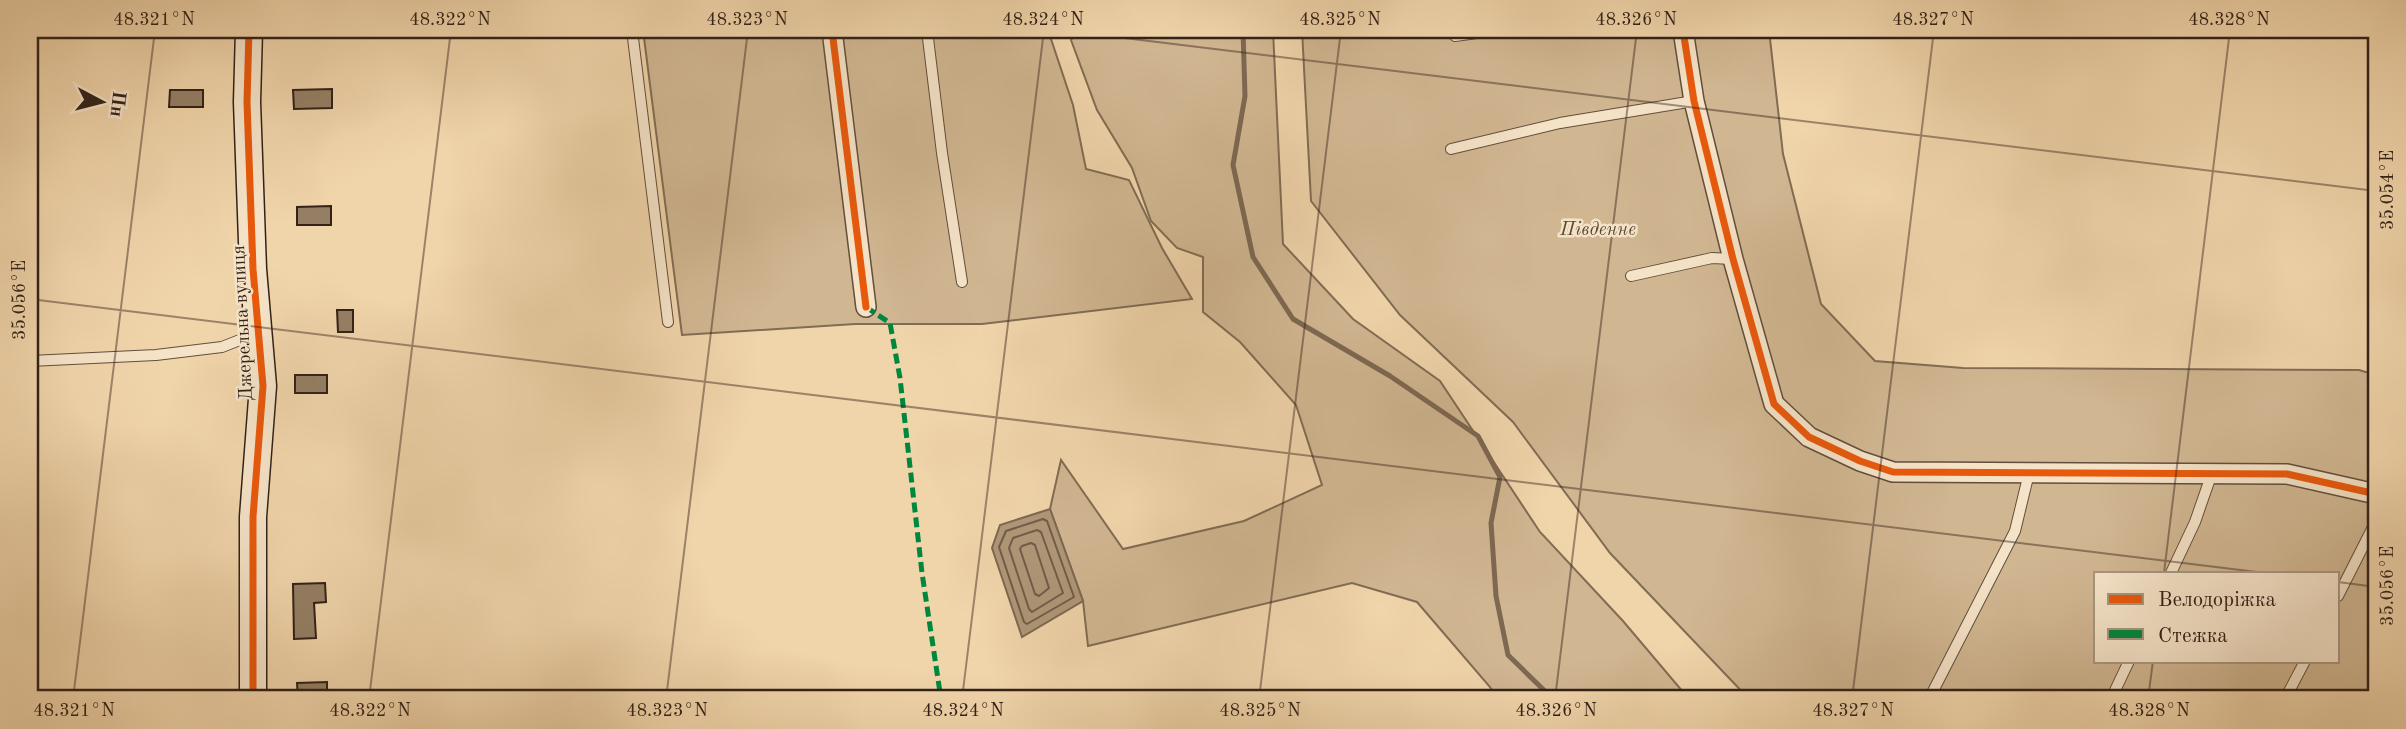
<svg xmlns="http://www.w3.org/2000/svg" width="2406" height="729" viewBox="0 0 2406 729" font-family="'Old Standard TT',serif">
	<style>
		.green { fill: #d0b691; stroke: #816c54; stroke-width: 2; fill-rule: evenodd }
		.water { fill: #af9778; stroke: #7d6852; stroke-width: 2 }
		.lines { fill: none; stroke-linecap: round; stroke-linejoin: round }
		.shore { stroke: #705c48; stroke-width: 2 }
		.stream { stroke: #7d6852; stroke-width: 5 }
		.building { fill: #957f64; stroke: #322218; stroke-width: 2 }
		.lane-casing { stroke: #624e3c; stroke-width: 12 }
		.street-casing { stroke: #624e3c; stroke-width: 22 }
		.secondary-casing { stroke: #322218; stroke-width: 29 }
		.lane { stroke: #f5e3c8; stroke-width: 10 }
		.street { stroke: #f5e3c8; stroke-width: 19 }
		.secondary { stroke: #f5e3c8; stroke-width: 26 }
		.quiet { stroke: #00873e; stroke-width: 5; stroke-dasharray: 10 5; stroke-linecap: butt }
		.cycleway-casing { stroke: #f5e3c8; stroke-width: 11 }
		.cycleway { stroke: #e8590c; stroke-width: 7 }
		.ticks { fill: none; stroke: #322218; stroke-width: 2; stroke-opacity: 0.45 }
		.labels { text-anchor: middle; stroke-width: 5; stroke-linejoin: round; paint-order: stroke }
		.park-label { font-size: 19px; font-style: italic; fill: #5a4736; stroke: #f5e3c8 }
		.street-label { font-size: 19px; fill: #322218; stroke: #f5e3c8 }
		.neatline { fill: none; stroke: #322218; stroke-width: 2.5 }
		.ticks-label { font-size: 18px; text-anchor: middle; fill: #322218 }
	</style>
	<rect width="100%" height="100%" fill="#f0d4aa"/>
	<filter id="stains"><feTurbulence type="fractalNoise" baseFrequency=".00286" numOctaves="4"/><feColorMatrix values="0 0 0 0 .2 0 0 0 0 .09 0 0 0 0 .02 0 0 0 .5 -.17"/></filter>
	<radialGradient id="worn" r=".72"><stop offset=".6" stop-color="#630" stop-opacity="0"/><stop offset="1" stop-color="#630" stop-opacity=".3"/></radialGradient>
	<g class="green">
		<polygon points="643,30 1048,30 1073,105 1086,169 1129,180 1162,248 1192,299 982,324 855,324 682,335"/>
		<polygon points="1079,30 1273,30 1283,244 1353,319 1440,381 1540,532 1623,621 1689,699 1497,699 1490,687 1417,602 1352,583 1088,646 1083,601 1050,509 1061,460 1123,549 1244,521 1322,485 1296,405 1240,342 1203,312 1203,257 1177,248 1151,221 1132,168 1097,110 1071,40"/>
		<path d="M1302,30H1769L1783,154L1821,304L1875,361L1963,368L2359,370L2376,375V699H1749L1610,553L1513,422L1400,315L1311,201ZM2096,573H2338V661H2096Z"/>
	</g>
	<polygon class="water" points="1050,509 1083,601 1022,637 992,548 1000,525"/>
	<g class="lines">
		<g class="shore">
			<polygon points="1043,519 1047,521 1074,597 1027,624 1024,622 999,547 1006,531"/>
			<polygon points="1037,530 1041,532 1063,593 1032,612 1029,609 1009,548 1013,538"/>
			<polygon points="1031,543 1035,545 1049,588 1039,596 1035,594 1020,549 1022,546"/>
		</g>
		<polyline class="stream" points="1243,30 1245,96 1233,165 1253,257 1293,319 1390,376 1478,436 1500,477 1491,523 1496,596 1508,655 1553,699"/>
	</g>
	<g class="building">
		<polygon points="332,89 332,108 294,109 293,90"/>
		<polygon points="170,90 203,90 203,107 169,107"/>
		<polygon points="331,206 331,225 297,225 297,207"/>
		<polygon points="337,310 353,310 353,332 338,332"/>
		<rect x="295" y="375" width="32" height="18"/>
		<polygon points="325,583 326,602 314,603 316,638 294,639 293,584"/>
		<polygon points="327,682 327,699 298,699 297,683"/>
	</g>
	<g class="lines">
		<defs>
			<g id="lane">
				<polyline points="632,30 668,322"/>
				<polyline points="927,30 942,153 962,282"/>
				<polyline points="1455,36 1499,30"/>
				<polyline points="1451,149 1560,123 1694,101"/>
				<polyline points="1631,276 1712,258 1733,259"/>
				<polyline points="30,361 156,355 222,347 255,334"/>
				<polyline points="2375,523 2376,619"/>
				<polyline points="2171,573 2195,522 2212,473"/>
				<polyline points="2338,596 2375,523 2376,515"/>
				<polyline points="1929,699 2015,531 2029,473"/>
				<polyline points="2111,699 2129,661"/>
				<polyline points="2285,699 2305,661"/>
			</g>
			<g id="street">
				<polyline points="832,30 866,307"/>
				<polyline points="1683,30 1694,101 1733,259 1774,404 1809,437 1860,461 1893,472 2287,474 2376,494"/>
			</g>
			<polyline id="secondary" points="249,30 247,102 253,269 263,386 253,517 253,699"/>
		</defs>
		<use href="#lane" class="lane-casing"/>
		<use href="#street" class="street-casing"/>
		<use href="#secondary" class="secondary-casing"/>
		<use href="#lane" class="lane"/>
		<use href="#street" class="street"/>
		<use href="#secondary" class="secondary"/>
		<polyline class="quiet" points="866,307 890,323 900,378 922,573 941,699"/>
		<defs>
			<g id="cycleway">
				<polyline points="249,30 247,102 253,269 263,386 253,517 253,699"/>
				<polyline points="832,30 866,307"/>
				<polyline points="1683,30 1694,101 1733,259 1774,404 1809,437 1860,461 1893,472 2287,474 2376,494"/>
			</g>
		</defs>
		<use href="#cycleway" class="cycleway-casing"/>
		<use href="#cycleway" class="cycleway"/>
	</g>
	<path class="ticks" d="M1059,30L2376,191M30,299L2265,573M2164,573L2230,30M2338,582L2376,587M30,694L70,699M73,699L155,30M369,699L451,30M666,699L748,30M962,699L1044,30M1259,699L1341,30M1555,699L1637,30M1852,699L1934,30M2148,699L2153,661"/>
	<g class="labels">
		<g class="park-label">
			<text x="1598" y="235">Південне</text>
		</g>
		<g class="street-label">
			<text transform="translate(241 323) rotate(-93)" y="7">Джерельна вулиця</text>
		</g>
	</g>
	<rect width="2406" height="729" fill="none" stroke="#f0d4aa" stroke-width="77"/>
	<rect x="2094" y="572" width="245" height="91" fill="#f5e3c8" stroke="#a79682" stroke-width="2"/>
	<rect x="2108" y="594" width="35" height="10" fill="#e8590c" stroke="#a79682" stroke-width="2"/>
	<text x="2158" y="606" font-size="21" fill="#322218">Велодоріжка</text>
	<rect x="2108" y="629" width="35" height="10" fill="#00873e" stroke="#a79682" stroke-width="2"/>
	<text x="2158" y="642" font-size="21" fill="#322218">Стежка</text>
	<g transform="translate(102 102) rotate(97)" stroke="#f5e3c8" stroke-width="5" paint-order="stroke">
	<path d="M0-5L12 26L0 18L-12 26Z" fill="#322218"/>
	<text y="-10" font-size="19" font-weight="bold" text-anchor="middle" fill="#322218">Пн</text>
	</g>
	<rect x="38" y="38" width="2330" height="652" class="neatline"/>
	<g class="ticks-label">
		<text x="154" y="25">48.321°N</text>
		<text x="450" y="25">48.322°N</text>
		<text x="747" y="25">48.323°N</text>
		<text x="1043" y="25">48.324°N</text>
		<text x="1340" y="25">48.325°N</text>
		<text x="1636" y="25">48.326°N</text>
		<text x="1933" y="25">48.327°N</text>
		<text x="2229" y="25">48.328°N</text>
		<text transform="translate(2387 190) rotate(-90)" y="6">35.054°E</text>
		<text transform="translate(19 300) rotate(-90)" y="6">35.056°E</text>
		<text transform="translate(2387 586) rotate(-90)" y="6">35.056°E</text>
		<text x="74" y="716">48.321°N</text>
		<text x="370" y="716">48.322°N</text>
		<text x="667" y="716">48.323°N</text>
		<text x="963" y="716">48.324°N</text>
		<text x="1260" y="716">48.325°N</text>
		<text x="1556" y="716">48.326°N</text>
		<text x="1853" y="716">48.327°N</text>
		<text x="2149" y="716">48.328°N</text>
	</g>
	<rect width="100%" height="100%" filter="url(#stains)"/>
	<rect width="100%" height="100%" fill="url(#worn)"/>
</svg>
